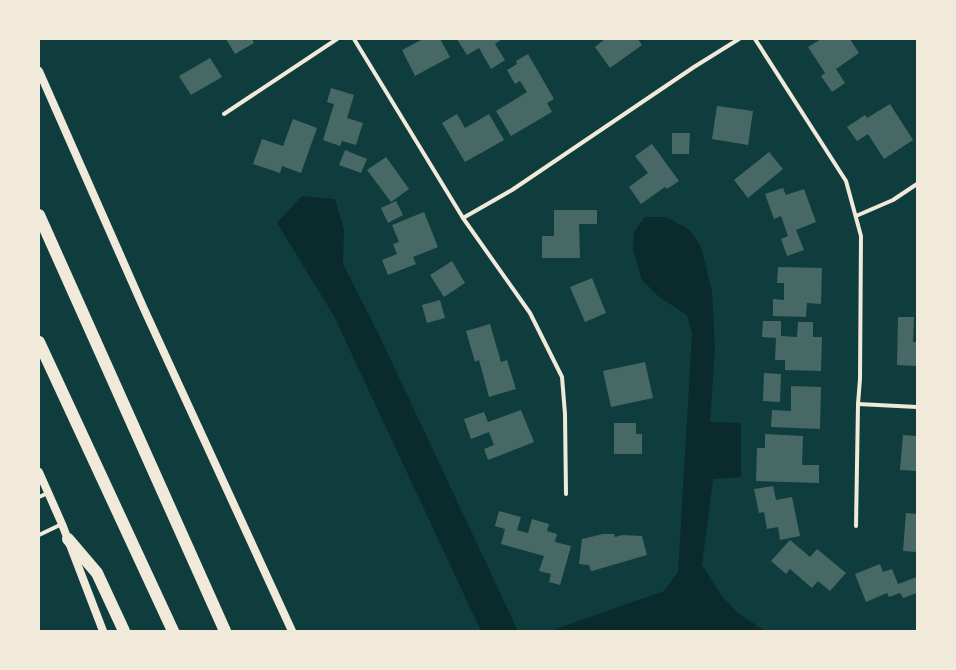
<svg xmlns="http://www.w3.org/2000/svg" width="956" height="670" viewBox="0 0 956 670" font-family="'Archivo Narrow',sans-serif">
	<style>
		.water { fill: #0a2a2b }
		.building { fill: #486865 }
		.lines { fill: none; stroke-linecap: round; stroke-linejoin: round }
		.minor { stroke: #f1e9da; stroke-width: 4 }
		.secondary { stroke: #f1e9da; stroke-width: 8 }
		.motorway { stroke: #f1e9da; stroke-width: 12 }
	</style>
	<rect width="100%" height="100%" fill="#0f3d3e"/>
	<g class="water">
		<polygon points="302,196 335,199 344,230 343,264 379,335 518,631 481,631 334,316 277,223"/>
		<polygon points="645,217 666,217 690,230 701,247 712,292 715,347 710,422 741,423 741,477 713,479 702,565 721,595 738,613 765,631 550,631 664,591 678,572 692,335 687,315 659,297 642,280 633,249 634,232"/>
	</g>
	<g class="building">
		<polygon points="226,39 252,39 254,43 235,54"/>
		<polygon points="423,39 440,39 450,57 415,76 402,50"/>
		<polygon points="457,39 502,39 495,44 505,60 491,69 479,48 467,55"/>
		<polygon points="605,39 638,39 642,45 610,68 595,47"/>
		<polygon points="821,39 850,39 859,53 836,69 845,83 832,92 821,76 825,73 808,47"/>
		<polygon points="528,54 554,99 547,103 552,112 511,136 496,111 527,92 520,81 515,84 507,70 517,64 516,61"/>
		<polygon points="210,58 222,77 191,95 179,76"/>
		<polygon points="331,88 354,95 347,118 363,123 356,145 342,141 340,146 323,140 334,104 327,102"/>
		<polygon points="890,104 913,140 884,159 868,134 857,141 847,127 865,115 867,118"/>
		<polygon points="717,106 753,111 748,145 712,139"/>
		<polygon points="457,114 465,128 489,114 504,140 465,162 442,123"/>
		<polygon points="293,119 317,128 301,173 282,166 280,173 253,164 262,139 283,146"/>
		<polygon points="672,133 690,133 689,154 672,154"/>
		<polygon points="652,144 679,181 667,189 665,187 641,204 629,187 648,173 635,156"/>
		<polygon points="345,150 367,159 361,173 339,165"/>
		<polygon points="769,152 783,169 748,198 734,180"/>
		<polygon points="386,157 409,189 391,202 367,170"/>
		<polygon points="783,188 786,195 804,189 816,222 796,230 804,250 787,256 781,239 788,236 781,216 774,219 765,194"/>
		<polygon points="396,201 403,215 388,223 381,208"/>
		<polygon points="554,210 597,210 597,224 579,224 580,258 542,258 542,236 554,236"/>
		<polygon points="424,212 438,247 413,257 416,264 388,275 382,260 397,254 393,244 399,242 392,225"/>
		<polygon points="452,261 465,283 444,297 430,275"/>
		<polygon points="778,267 822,268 821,304 807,303 806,317 773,316 773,299 784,300 784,283 777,283"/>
		<polygon points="592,278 606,313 585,322 570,287"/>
		<polygon points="440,300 445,318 427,323 422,305"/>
		<polygon points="898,317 914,317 913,342 917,342 917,366 897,365"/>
		<polygon points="763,321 781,321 781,336 797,337 798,322 813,322 813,337 822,337 821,371 785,370 785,360 775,360 776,338 762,337"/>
		<polygon points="490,324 501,362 507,360 516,389 489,397 479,360 475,362 466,331"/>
		<polygon points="645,362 653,398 611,407 603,371"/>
		<polygon points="764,373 781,374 780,402 763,401"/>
		<polygon points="791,386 821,387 820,429 771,427 772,410 791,411"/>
		<polygon points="521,410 534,442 488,460 484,449 494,445 489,432 471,439 464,419 484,412 488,422"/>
		<polygon points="614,423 636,423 636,434 642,434 642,454 614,454"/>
		<polygon points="765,434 803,436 802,465 819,465 819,483 756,481 757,448 765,448"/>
		<polygon points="903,435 917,436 917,471 900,470"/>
		<polygon points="773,486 776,500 792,497 800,536 780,540 778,527 767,529 764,512 759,513 754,489"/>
		<polygon points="499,511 521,517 517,530 528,533 532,519 549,524 547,531 557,534 555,542 571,546 560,585 549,582 551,574 539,571 544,556 501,544 505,529 495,526"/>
		<polygon points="906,513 917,514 917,552 903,551"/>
		<polygon points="603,534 614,534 615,537 623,535 642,536 647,555 592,571 591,571 589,565 579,564 582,539"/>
		<polygon points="790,540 810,557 817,549 846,573 830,591 818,581 812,588 790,569 786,574 771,561"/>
		<polygon points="880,564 883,572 892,569 898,584 917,577 917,593 903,598 900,593 889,597 887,593 866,602 855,574"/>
	</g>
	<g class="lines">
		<g class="minor">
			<polyline points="354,39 463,218 530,313 562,377 565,414 566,494"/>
			<polyline points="755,39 846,181 861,236 860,379 858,404 856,526"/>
			<polyline points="224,114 337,39"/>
			<polyline points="856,216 893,200 917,184"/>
			<polyline points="463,218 512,190 694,67 739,39"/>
			<polyline points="858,404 917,407"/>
			<polyline points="39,497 48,493"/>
			<polyline points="39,535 62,524"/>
		</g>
		<g class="secondary">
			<polyline points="39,71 144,309 292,631"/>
			<polyline points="39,472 62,524 103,631"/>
		</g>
		<g class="motorway">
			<polyline points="39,215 225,631"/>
			<polyline points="39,342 173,631"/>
			<polyline points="68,539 97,573 124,631"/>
		</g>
	</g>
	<rect width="956" height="670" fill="none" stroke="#f1e9da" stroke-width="80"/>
</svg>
